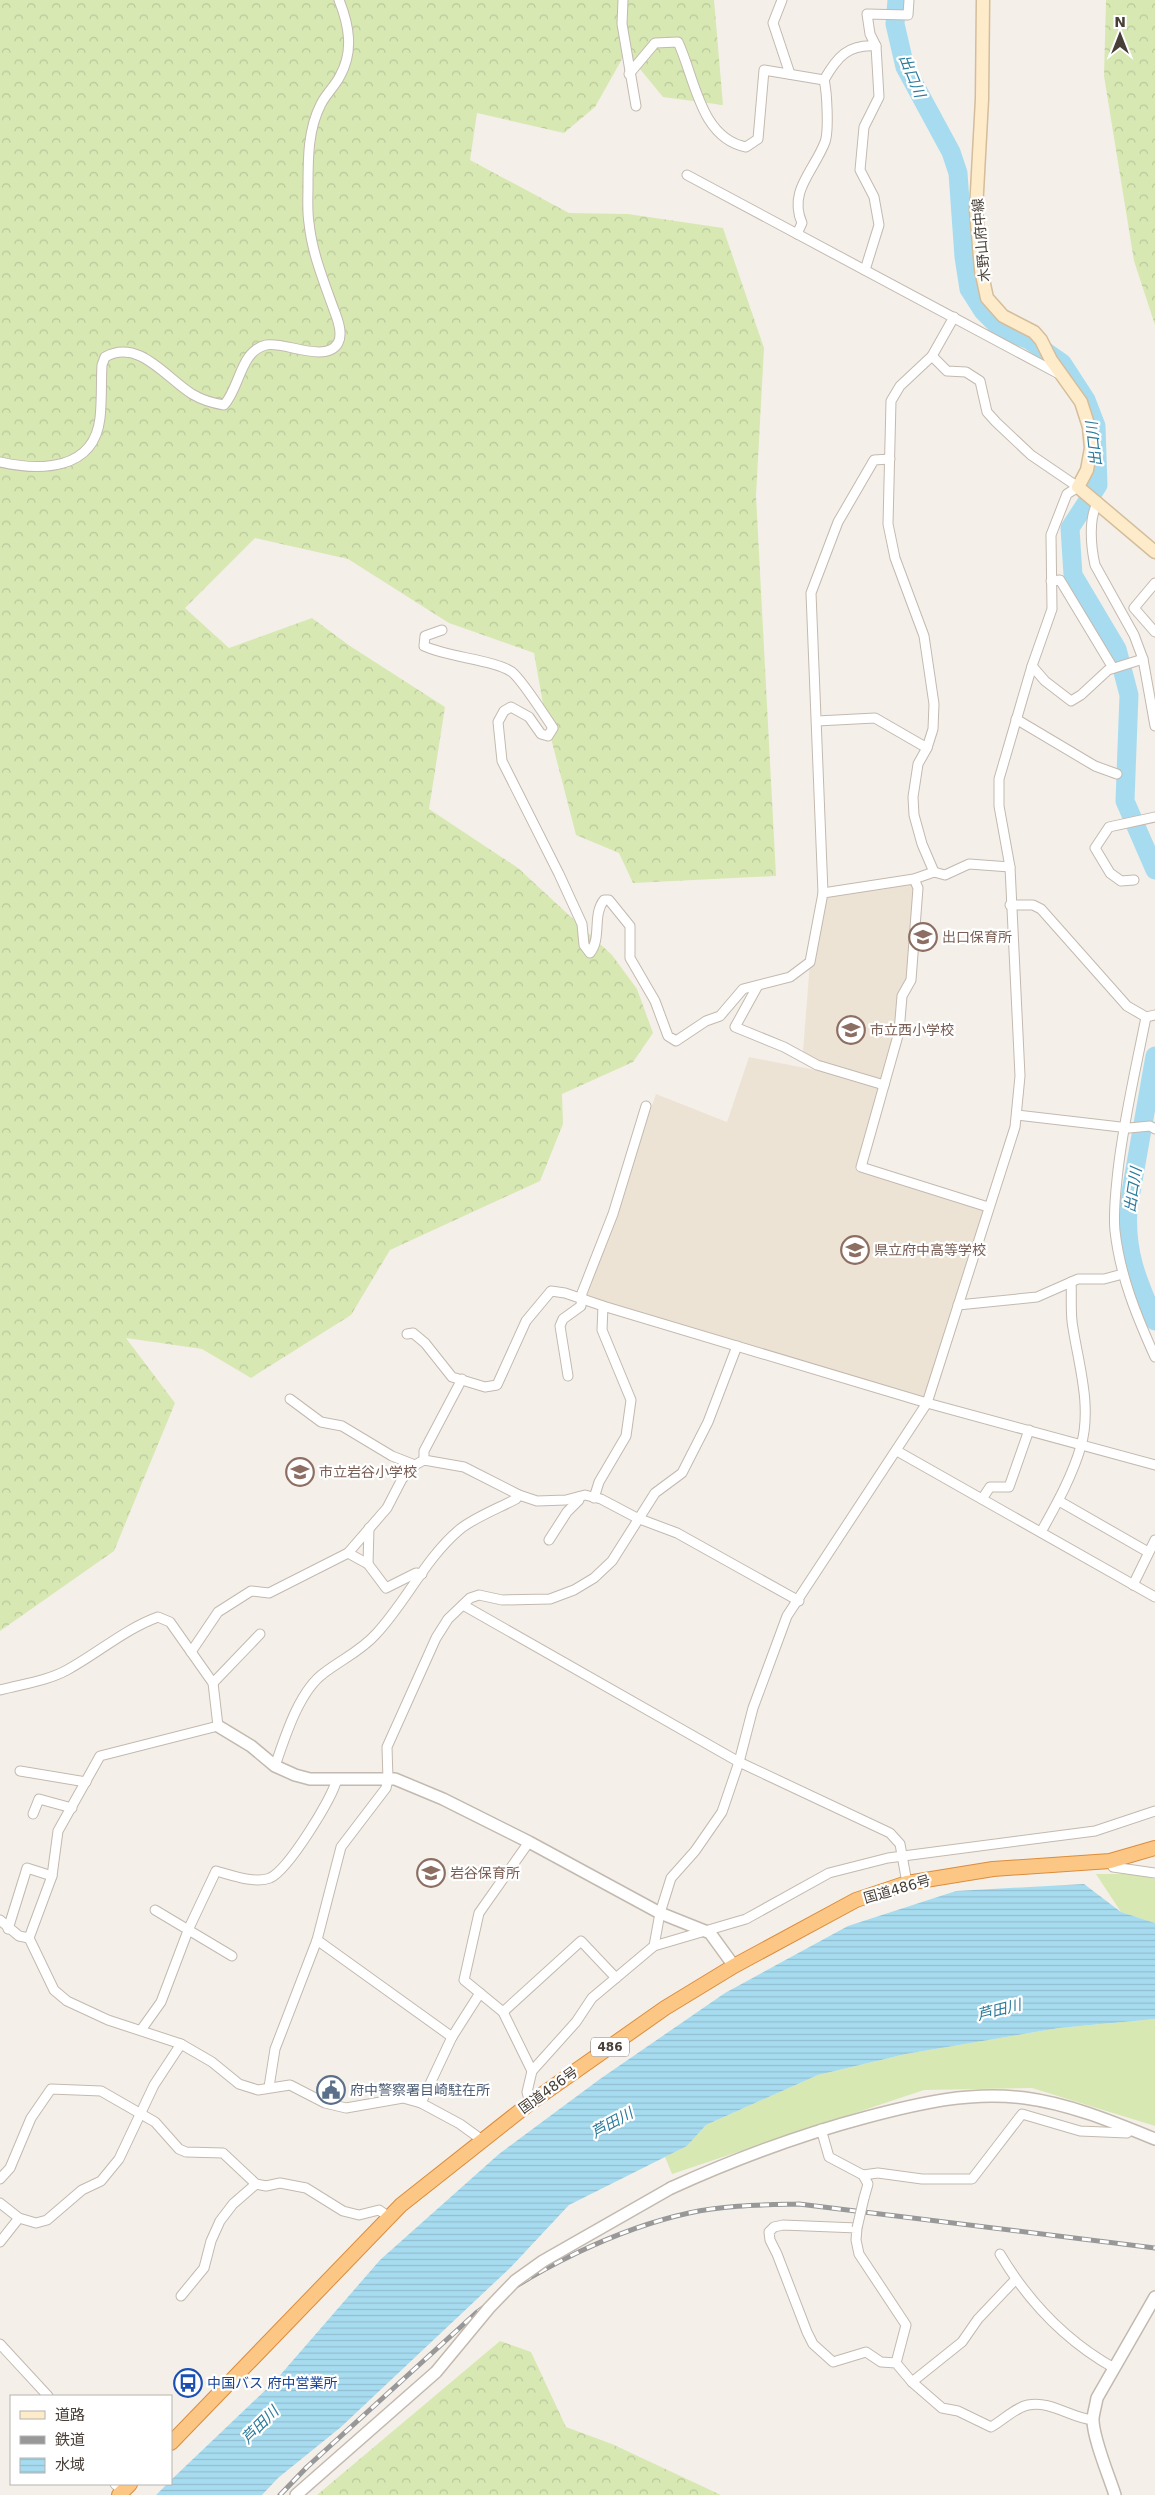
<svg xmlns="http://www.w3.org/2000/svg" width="1155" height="2495" viewBox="0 0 1155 2495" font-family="'DejaVu Sans','Noto Sans JP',sans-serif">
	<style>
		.education { fill: #ede3d4 }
		.grass { fill: #d7e8b3 }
		.forest { fill: url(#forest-crowns) }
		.water { fill: url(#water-rules) }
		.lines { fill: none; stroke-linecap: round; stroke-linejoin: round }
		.river { stroke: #a7dcf0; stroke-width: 19 }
		.minor-casing { stroke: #c3b9af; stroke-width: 11 }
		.tertiary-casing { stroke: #c3b9af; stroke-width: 14 }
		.secondary-casing { stroke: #d4bd9a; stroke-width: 15 }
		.trunk-casing { stroke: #dc8c3c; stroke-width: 16 }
		.minor { stroke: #fff; stroke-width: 9 }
		.tertiary { stroke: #fff; stroke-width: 11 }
		.secondary { stroke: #feebca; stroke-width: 12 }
		.trunk { stroke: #fcc784; stroke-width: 14 }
		.rail-casing { stroke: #989898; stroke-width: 5 }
		.rail { stroke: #fff; stroke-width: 3; stroke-dasharray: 9; stroke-linecap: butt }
		.minor-bridge-casing { stroke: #c3b9af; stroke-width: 11; stroke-linecap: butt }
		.tertiary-bridge-casing { stroke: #c3b9af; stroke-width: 14; stroke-linecap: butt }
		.minor-bridge { stroke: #fff; stroke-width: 9 }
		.tertiary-bridge { stroke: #fff; stroke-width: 11 }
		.labels { text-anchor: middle; stroke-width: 4.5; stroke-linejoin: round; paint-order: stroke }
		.shield { fill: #fff; stroke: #7f7974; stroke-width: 1 }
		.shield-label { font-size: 12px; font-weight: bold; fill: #484038 }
		.street-label { font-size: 14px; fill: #484038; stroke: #fff }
		.education-label { font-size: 14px; fill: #785e54; stroke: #fff; text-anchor: start }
		.service-label { font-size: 14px; fill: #4e5e75; stroke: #fff; text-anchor: start }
		.transit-label { font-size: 14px; fill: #164399; stroke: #fff; text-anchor: start }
		.water-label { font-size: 15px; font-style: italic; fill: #2c7b9c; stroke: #fff }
	</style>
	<defs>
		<pattern id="forest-crowns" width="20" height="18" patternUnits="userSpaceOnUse" patternTransform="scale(1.25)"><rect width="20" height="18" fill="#d7e8b3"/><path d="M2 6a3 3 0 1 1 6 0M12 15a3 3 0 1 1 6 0" fill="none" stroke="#bac89b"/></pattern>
		<pattern id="water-rules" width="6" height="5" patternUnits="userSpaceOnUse" patternTransform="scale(1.25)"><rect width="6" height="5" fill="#a7dcf0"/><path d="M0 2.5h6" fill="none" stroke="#91becf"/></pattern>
	</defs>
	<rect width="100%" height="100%" fill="#f4f0e9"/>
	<polygon class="education" points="914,879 911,980 902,996 893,1029 884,1085 861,1166 988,1207 927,1403 583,1300 656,1094 727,1122 749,1057 871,1081 817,1065 803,1051 810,962 823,893"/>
	<g class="grass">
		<polygon points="1096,1874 1134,1874 1155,1879 1155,1923 1121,1912"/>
		<polygon points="1155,2019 1155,2126 1032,2088 924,2090 672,2174 665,2157 687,2146 706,2125 818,2075 906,2054 1059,2028"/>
	</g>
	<g class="forest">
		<polygon points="0,0 714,0 723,105 663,97 626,52 595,107 564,133 477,113 470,160 569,213 628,214 723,228 764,348 756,496 776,876 633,883 619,853 576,835 545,715 534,653 449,623 348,559 255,538 185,608 229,648 312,618 350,646 445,707 429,809 518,868 612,955 637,989 653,1033 633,1062 562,1094 563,1124 540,1181 390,1250 351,1315 251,1378 202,1349 126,1338 175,1403 114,1551 0,1631"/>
		<polygon points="1106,0 1155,0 1155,325 1134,261 1104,76"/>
		<polygon points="500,2341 531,2352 566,2427 612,2444 721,2495 317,2495"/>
	</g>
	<polygon class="water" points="1084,1884 1121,1912 1155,1923 1155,2019 1059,2028 906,2054 818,2075 706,2125 687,2146 569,2205 511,2267 341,2427 278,2478 262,2495 156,2495 167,2484 171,2484 171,2480 275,2381 380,2260 499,2154 600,2079 725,1993 848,1926 956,1891"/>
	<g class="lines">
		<g class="river">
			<polyline points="897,0 895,24 905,67 951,152 958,173 964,257 969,289 983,311 996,324 1006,331 1029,340 1062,363 1086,400 1096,426 1098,485 1070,528 1073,575 1117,649 1129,695 1125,801 1155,870"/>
			<path d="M1155,1056L1128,1209C1125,1253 1138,1282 1155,1321"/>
		</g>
		<defs>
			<g id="minor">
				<polyline points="623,0 622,24 636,106"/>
				<polyline points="782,0 773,23 790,74"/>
				<path d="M629,74L655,43L678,42C695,78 700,138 746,147L758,139L764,70L824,80C837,57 848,44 876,46"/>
				<polyline points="687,175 1059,374"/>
				<path d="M797,234L802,223C788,191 814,171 825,142C829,131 827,91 824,80"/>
				<polyline points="865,270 879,225 874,197 860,170 864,127 879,97 876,46 870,34 867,14 908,15 909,0"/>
				<path d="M0,462C40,471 94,471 100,418C102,401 101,382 102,365L105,357C139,338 166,378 192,394C202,400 212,403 224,405C240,388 240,351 266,345C284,341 326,364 338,343C343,334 338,320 334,310C324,282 312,253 309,223C307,211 308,198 308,186C308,158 308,129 321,104C326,94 335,86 340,76C354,51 349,25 339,0"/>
				<path d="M1098,502C1088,518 1091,547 1095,565L1134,635L1143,659L1155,726"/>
				<polyline points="1051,581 1060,580 1113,668"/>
				<polyline points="1155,583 1134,608 1155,632"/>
				<path d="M442,630L425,636L424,646C447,657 495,660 512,672C522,680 545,716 553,728L548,736L541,734L529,717L511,707L504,711L498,722L502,761L559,874L582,924L584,945L590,953C602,938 592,915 604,900H609L630,926V958L655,1001L668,1036L676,1041L706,1021L720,1016L743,989L790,977L810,962L823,893L914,879L934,872L945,875L969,864L1010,867"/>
				<polyline points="1032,666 1045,681 1071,701 1081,695 1108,670 1143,659"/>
				<polyline points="1016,719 1095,766 1117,774"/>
				<polyline points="817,721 875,718 927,748"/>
				<polyline points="934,872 922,844 914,815 913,797 918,764 927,748 933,729 934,704 924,636 895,558 888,524 891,401 900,386 932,356 954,317"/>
				<polyline points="914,879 918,888 911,980 902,996 899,1032 861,1167 988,1207"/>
				<polyline points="1134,880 1121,881 1110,873 1095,848 1109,827 1155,817"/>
				<polyline points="823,893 811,593 838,522 874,460 890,459"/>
				<polyline points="1010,905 1033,905 1041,909 1127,1006 1146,1017 1155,1015"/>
				<polyline points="757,987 735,1027 784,1047 817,1065 884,1085"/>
				<path d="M1146,1017C1136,1068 1124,1118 1118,1170C1116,1190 1113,1211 1115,1231C1120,1276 1137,1317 1155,1357"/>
				<polyline points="1017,1115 1129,1128 1150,1126 1155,1129"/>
				<polyline points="958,1305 1037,1297 1078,1279 1104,1279 1123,1274"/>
				<polyline points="407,1334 413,1333 425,1343 452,1377 485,1387 497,1385 526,1321 551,1291 565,1293 603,1306 927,1403 1155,1465"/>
				<polyline points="568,1376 560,1326 563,1319 581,1306 582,1293 613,1214 646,1106"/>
				<polyline points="290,1399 321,1422 342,1426 392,1456 415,1465"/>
				<polyline points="897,1451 1155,1597"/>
				<polyline points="424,1460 424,1451 462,1379"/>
				<polyline points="594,1498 599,1482 626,1436 631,1400 602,1330 603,1306"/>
				<polyline points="982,1499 990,1487 1009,1487 1029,1430"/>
				<polyline points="1059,1501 1148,1552"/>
				<path d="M1041,1532C1056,1505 1072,1477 1081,1446C1092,1407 1079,1366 1073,1328C1070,1314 1072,1297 1071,1282"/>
				<polyline points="549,1540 567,1512 579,1500 579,1497"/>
				<polyline points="348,1553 368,1564 386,1588 416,1573 422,1574"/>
				<polyline points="368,1564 369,1528"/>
				<polyline points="1133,1585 1155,1540"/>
				<polyline points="463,1605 739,1762 890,1833 900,1844 907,1883"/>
				<polyline points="191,1652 218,1612 251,1591 269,1593 348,1553 387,1508 402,1479 415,1465 424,1460 464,1467 519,1495 537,1501 566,1500 585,1495 601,1499 637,1518 677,1533 799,1601"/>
				<polyline points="213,1683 260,1634"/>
				<path d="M0,1690C22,1684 47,1681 67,1670C98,1653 125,1629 158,1617L170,1622L213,1683L218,1726L100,1756L58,1831L52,1876L29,1938L54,1990L67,2001L108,2020L181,2044L212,2062L239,2084L258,2090L290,2085L325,2103L346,2108L403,2098L421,2103L460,2124L482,2140"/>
				<path d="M275,1766C285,1737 299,1691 324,1673C342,1659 361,1651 376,1634C406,1602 425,1559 459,1530C473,1518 499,1508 516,1499L519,1495"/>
				<polyline points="20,1771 86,1782"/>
				<polyline points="33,1814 39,1799 72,1808"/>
				<polyline points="529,1842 479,1913 464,1980 503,2012 532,2071"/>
				<polyline points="1110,1861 1113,1867 1155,1873"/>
				<polyline points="155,1910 232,1956"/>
				<polyline points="0,1920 19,1936 29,1938"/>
				<polyline points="8,1929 27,1868 52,1876"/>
				<polyline points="317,1940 452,2037"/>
				<polyline points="654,1946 660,1913 671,1878 695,1851 722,1812 739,1762 753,1708 787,1616 927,1403 1015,1127 1020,1076 1010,867 999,806 999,779 1032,666 1052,609 1051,535 1067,494 1078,487 1031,455 996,422 987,412 980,381 966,372 947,371 932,356"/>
				<polyline points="503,2012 581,1941 616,1978"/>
				<path d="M141,2030L161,2002L189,1928L216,1871C231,1875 255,1884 270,1878C288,1870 332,1799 337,1779"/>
				<polyline points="269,2087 275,2049 317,1940 341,1847 386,1788 388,1779 387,1747 436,1638 448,1619 470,1598 479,1595 502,1600 550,1599 574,1590 594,1578 612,1561 655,1493 682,1473 708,1422 737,1346"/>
				<polyline points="421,2103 452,2037 480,1993"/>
				<polyline points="530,2103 527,2092 532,2071 576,2022 592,1998 654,1946 746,1919 829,1873 888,1858 1095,1831 1155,1811"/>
				<polyline points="821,2129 829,2157 863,2175 868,2184 864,2198"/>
				<polyline points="863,2175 878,2173 922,2179 972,2179 1022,2114 1080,2131 1127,2133 1131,2129"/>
				<polyline points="0,2179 10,2168 31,2118 51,2089 101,2091 155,2122 179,2149 186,2152 223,2153 256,2184 266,2186 280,2183 306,2188 343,2211 359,2215 379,2210 389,2217"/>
				<polyline points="0,2203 19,2218 36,2223 47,2220 82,2190 101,2181 119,2159 154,2085 181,2044"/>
				<polyline points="0,2242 19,2218"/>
				<path d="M1000,2254C1028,2301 1066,2341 1114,2368"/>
				<polyline points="181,2296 204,2268 211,2241 220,2221 233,2204 256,2184"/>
				<polyline points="0,2344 48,2396"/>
				<path d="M896,2363L906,2325L859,2254L856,2240L857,2228L783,2225L774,2227L769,2232L770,2240L777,2254L807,2332L813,2344L833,2362L866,2352L881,2362L896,2363L912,2382L942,2408L958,2411L991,2427C1004,2420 1014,2408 1028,2405C1050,2400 1071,2418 1093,2420"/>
				<polyline points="912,2382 962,2342 978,2319 1015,2280"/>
				<polyline points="115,2484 123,2491"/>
			</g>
			<g id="tertiary">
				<polyline points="218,1726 251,1746 275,1766 295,1775 310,1779 395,1779 443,1799 529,1842 660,1913 710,1933 734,1966"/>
				<path d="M671,2188C735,2159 799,2135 867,2117C920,2103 970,2091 1025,2098C1070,2104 1113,2122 1155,2139"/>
				<polyline points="296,2495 436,2372"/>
				<path d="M1115,2495C1109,2476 1092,2436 1093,2418C1094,2411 1096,2404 1097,2398L1155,2297"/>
			</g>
			<polyline id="secondary" points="983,0 982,99 976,210 981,270 987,298 1003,316 1034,332 1041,340 1051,360 1081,402 1089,427 1091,448 1087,470 1078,487 1155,552"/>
			<g id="trunk">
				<polyline points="171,2443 401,2205 530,2103 665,2008 734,1966 856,1900 907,1883 993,1869 1110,1861 1155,1848"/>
				<polyline points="119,2495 130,2484"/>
			</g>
		</defs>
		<use href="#minor" class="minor-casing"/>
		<use href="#tertiary" class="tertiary-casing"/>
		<use href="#secondary" class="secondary-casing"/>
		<use href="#trunk" class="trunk-casing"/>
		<use href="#minor" class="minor"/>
		<use href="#tertiary" class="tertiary"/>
		<use href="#secondary" class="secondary"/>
		<use href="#trunk" class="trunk"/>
		<defs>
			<path id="rail" d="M280,2495L307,2467L476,2313C536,2269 616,2229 689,2213C725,2205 762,2205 799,2204L1155,2248"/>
		</defs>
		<use href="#rail" class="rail-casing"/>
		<use href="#rail" class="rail"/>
		<defs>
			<polyline id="minor-bridge" points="857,2228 864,2198"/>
			<polyline id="tertiary-bridge" points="436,2372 489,2308 515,2281 543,2261 671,2188"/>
		</defs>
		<use href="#minor-bridge" class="minor-bridge-casing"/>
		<use href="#tertiary-bridge" class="tertiary-bridge-casing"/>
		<use href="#minor-bridge" class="minor-bridge"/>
		<use href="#tertiary-bridge" class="tertiary-bridge"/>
	</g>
	<defs>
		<symbol id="school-ring" viewBox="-11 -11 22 22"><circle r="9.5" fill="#fff" stroke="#8d6e63" stroke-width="1.5"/><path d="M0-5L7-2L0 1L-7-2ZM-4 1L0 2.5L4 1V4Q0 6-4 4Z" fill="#8d6e63"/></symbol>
		<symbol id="civic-ring" viewBox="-11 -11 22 22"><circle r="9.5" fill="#fff" stroke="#5c6f8a" stroke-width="1.5"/><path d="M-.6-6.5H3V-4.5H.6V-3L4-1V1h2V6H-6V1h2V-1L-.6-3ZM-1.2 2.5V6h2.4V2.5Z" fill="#5c6f8a"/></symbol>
		<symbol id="bus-ring" viewBox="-11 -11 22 22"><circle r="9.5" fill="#fff" stroke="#1a4fb4" stroke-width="1.5"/><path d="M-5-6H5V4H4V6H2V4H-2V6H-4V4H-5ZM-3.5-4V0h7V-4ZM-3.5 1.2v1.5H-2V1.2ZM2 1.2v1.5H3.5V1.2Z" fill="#1a4fb4"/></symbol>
	</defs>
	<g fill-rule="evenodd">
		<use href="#school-ring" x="907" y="921" width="32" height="32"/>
		<use href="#school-ring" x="835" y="1014" width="32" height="32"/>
		<use href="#school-ring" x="839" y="1234" width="32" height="32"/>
		<use href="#school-ring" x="284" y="1456" width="32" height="32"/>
		<use href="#school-ring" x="415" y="1857" width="32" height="32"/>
		<use href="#civic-ring" x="315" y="2074" width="32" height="32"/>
		<use href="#bus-ring" x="172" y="2367" width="32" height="32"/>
	</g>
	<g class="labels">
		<rect class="shield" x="591" y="2037.5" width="38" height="19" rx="4"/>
		<g class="shield-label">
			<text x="610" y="2051">486</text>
		</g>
		<g class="street-label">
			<text transform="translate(981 240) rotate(-95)" y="5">木野山府中線</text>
			<text transform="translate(897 1889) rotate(-16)" y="5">国道486号</text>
			<text transform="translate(548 2090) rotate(-36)" y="5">国道486号</text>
		</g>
		<g class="education-label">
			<text x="942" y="942">出口保育所</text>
			<text x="870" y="1035">市立西小学校</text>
			<text x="874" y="1255">県立府中高等学校</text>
			<text x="319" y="1477">市立岩谷小学校</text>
			<text x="450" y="1878">岩谷保育所</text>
		</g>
		<g class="service-label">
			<text x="350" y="2095">府中警察署目崎駐在所</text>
		</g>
		<g class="transit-label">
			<text x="207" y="2388">中国バス 府中営業所</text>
		</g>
		<g class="water-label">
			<text transform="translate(912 76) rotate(68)" y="5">出口川</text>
			<text transform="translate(1094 444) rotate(-96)" y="5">出口川</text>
			<text transform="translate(1133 1190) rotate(-81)" y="5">出口川</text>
			<text transform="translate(999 2010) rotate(-14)" y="5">芦田川</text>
			<text transform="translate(612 2123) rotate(-29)" y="5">芦田川</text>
			<text transform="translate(260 2425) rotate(-45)" y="5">芦田川</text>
		</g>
	</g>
	<rect x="10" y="2395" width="162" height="90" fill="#ffffff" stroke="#b6b3af"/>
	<rect x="20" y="2411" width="25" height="8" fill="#feebca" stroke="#b6b3af"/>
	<text x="55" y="2420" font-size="15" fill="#484038">道路</text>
	<rect x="20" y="2436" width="25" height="8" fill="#989898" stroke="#b6b3af"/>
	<text x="55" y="2445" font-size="15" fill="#484038">鉄道</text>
	<rect x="20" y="2458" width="25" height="15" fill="url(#water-rules)" stroke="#b6b3af"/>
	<text x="55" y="2470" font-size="15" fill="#484038">水域</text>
	<g transform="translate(1120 35)" stroke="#ffffff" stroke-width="4" paint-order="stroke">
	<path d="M0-4L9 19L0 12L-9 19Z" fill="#484038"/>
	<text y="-8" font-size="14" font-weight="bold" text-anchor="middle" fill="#484038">N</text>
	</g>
</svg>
